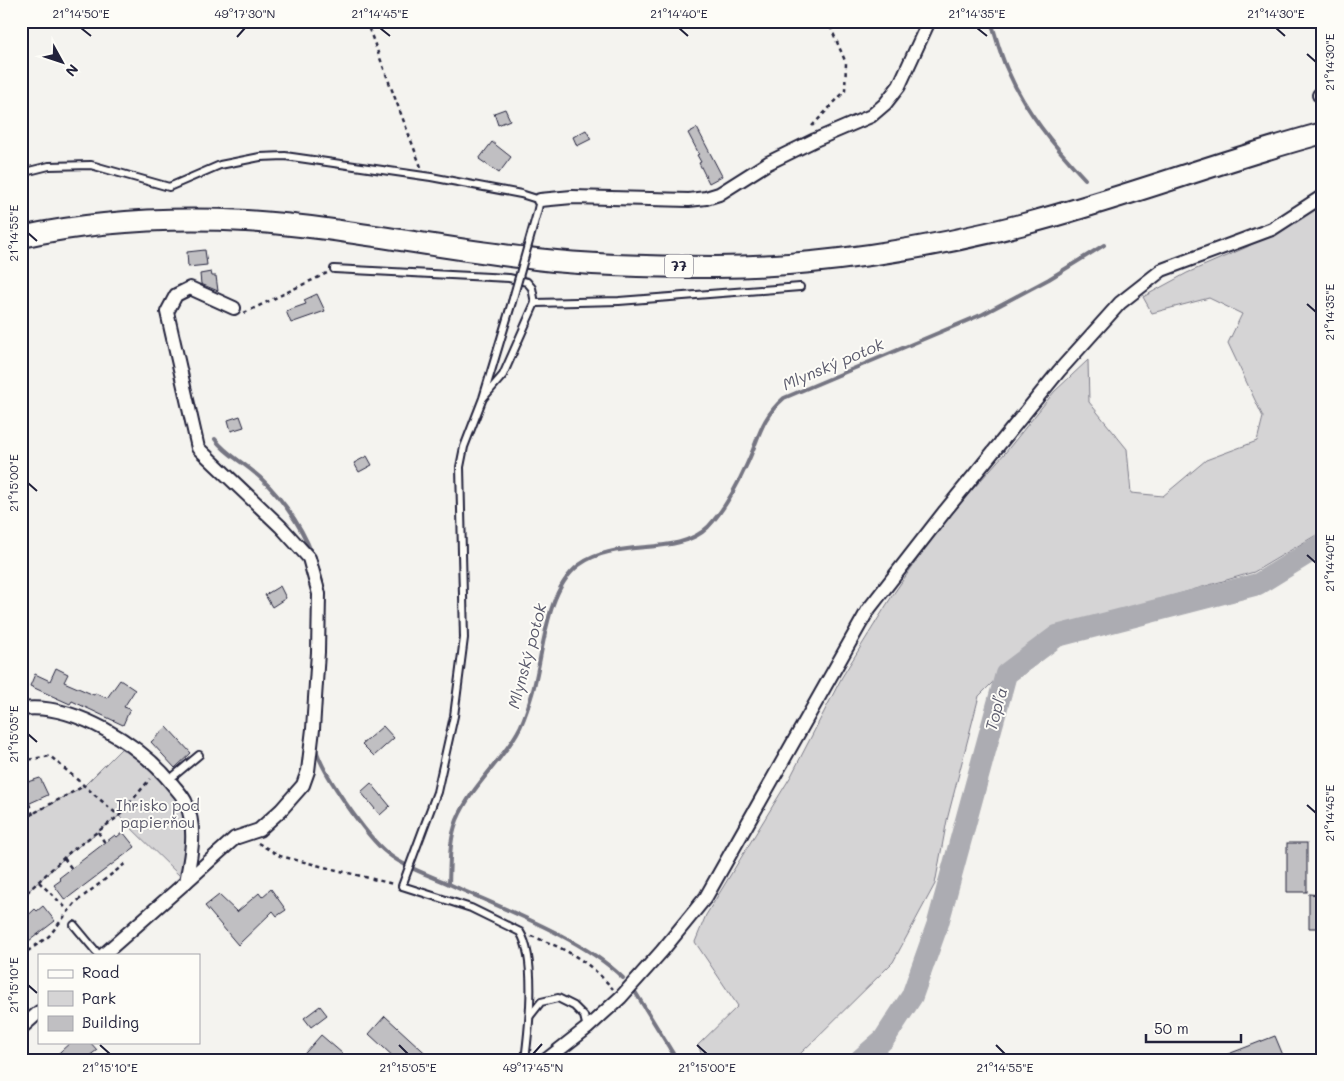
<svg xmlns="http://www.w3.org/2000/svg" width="1344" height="1081" viewBox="0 0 1344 1081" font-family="Mali,sans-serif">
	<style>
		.green { fill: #d5d4d5; stroke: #7c7b88 }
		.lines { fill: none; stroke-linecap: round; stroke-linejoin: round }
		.stream { stroke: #757582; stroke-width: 4 }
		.river { stroke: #acacb2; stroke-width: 22 }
		.building { fill: #c0bfc2; stroke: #22223b }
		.lane-casing { stroke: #22223b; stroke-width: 10 }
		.street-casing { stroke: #22223b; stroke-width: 16 }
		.primary-casing { stroke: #22223b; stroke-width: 24 }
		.path { stroke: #22223b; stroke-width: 2.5; stroke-dasharray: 4 4; stroke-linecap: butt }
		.lane { stroke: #fdfcf7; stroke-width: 6 }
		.street { stroke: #fdfcf7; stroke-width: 12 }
		.primary { stroke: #fdfcf7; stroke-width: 20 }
		.lane-bridge-casing { stroke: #22223b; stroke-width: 10; stroke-linecap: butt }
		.lane-bridge { stroke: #fdfcf7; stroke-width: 6 }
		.ticks { fill: none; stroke: #22223b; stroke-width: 2 }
		.labels { text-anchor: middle; stroke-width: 4; stroke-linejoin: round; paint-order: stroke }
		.shield { fill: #fdfcf7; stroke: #646373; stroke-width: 1 }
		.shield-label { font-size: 14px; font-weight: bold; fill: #22223b }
		.park-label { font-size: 15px; fill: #585769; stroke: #fdfcf7 }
		.water-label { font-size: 16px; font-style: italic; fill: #59596b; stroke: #fdfcf7 }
		.neatline { fill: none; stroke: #22223b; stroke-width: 2 }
		.ticks-label { font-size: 12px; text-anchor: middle; fill: #22223b }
	</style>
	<rect width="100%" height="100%" fill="#f4f3ef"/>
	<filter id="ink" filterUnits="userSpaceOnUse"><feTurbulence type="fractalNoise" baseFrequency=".02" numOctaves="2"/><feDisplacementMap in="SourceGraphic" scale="10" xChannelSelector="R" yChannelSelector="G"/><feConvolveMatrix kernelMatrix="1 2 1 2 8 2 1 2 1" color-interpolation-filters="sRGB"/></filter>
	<g filter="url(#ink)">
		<g class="green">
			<polygon points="1323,202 1323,531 1254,572 1120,611 1025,650 979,696 947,820 935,884 893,962 794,1060 704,1060 698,1045 738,1006 695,942 706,915 791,776 842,677 892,596 941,525 1005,453 1054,392 1088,360 1089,402 1127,449 1131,493 1163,496 1206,460 1257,441 1263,417 1228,343 1242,314 1209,298 1152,313 1143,297 1187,273 1247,247"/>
			<polygon points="127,743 186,802 186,882 119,816 71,852 21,898 21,820 84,786"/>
		</g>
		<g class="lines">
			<g class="stream">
				<path d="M991,21C996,37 1000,54 1007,69C1025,111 1054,146 1085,179"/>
				<path d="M215,439C225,453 238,459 250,469C276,489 301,524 312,554"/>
				<polyline points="318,567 324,589"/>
				<path d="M316,749C322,773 367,837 387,853C404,867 429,875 449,884"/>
				<path d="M623,978C583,938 501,908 449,884C450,862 449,841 457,820C471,787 499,764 517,733C524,722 528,707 532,694C544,655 544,592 579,565C616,537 677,558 708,527C723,511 737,486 746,466C759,439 760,419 784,398L983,314L1049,279L1104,245"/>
				<polyline points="634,990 677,1060"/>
			</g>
			<polyline class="river" points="860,1060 884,1039 912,996 938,923 1006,674 1057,636 1258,584 1323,544"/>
		</g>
		<g class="building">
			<polygon points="505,109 510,120 498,125 494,113"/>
			<polygon points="697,128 722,176 709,183 699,163 701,162 697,155 699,154 688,133"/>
			<polygon points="586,130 591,139 577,146 573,137"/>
			<polygon points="492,142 511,157 499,173 479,159"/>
			<polygon points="205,250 207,265 188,267 187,252"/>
			<polygon points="211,272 212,276 216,276 218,291 201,284 200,274"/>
			<polygon points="317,294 325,311 291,323 286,311 306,304 304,300"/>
			<polygon points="240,416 244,427 231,431 228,420"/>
			<polygon points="367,456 372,465 359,472 354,463"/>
			<polygon points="280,586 286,598 272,607 265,595"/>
			<polygon points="56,668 68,674 64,682 94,695 95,693 107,698 120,680 135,690 124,707 130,709 123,725 72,701 70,704 30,686 35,674 50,681"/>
			<polygon points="383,726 394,738 374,756 362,744"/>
			<polygon points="167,727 191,753 175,768 151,742"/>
			<polygon points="40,778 48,795 21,807 21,784"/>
			<polygon points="371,783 390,806 380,815 361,792"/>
			<polygon points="123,832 135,847 65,900 54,885 61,880 59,878 115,835 117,837"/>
			<rect x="1287" y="843" width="20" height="49"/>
			<polygon points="271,889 286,910 277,916 273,911 238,945 205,906 219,895 237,912 259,893 262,897"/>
			<polygon points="1309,894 1322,895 1322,928 1309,928"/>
			<polygon points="43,906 55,921 21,947 21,922 35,909 37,911"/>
			<polygon points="320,1006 327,1015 311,1027 304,1018"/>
			<polygon points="385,1016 433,1060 397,1060 369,1034"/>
			<polygon points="321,1035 343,1054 339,1060 299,1060"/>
			<polygon points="1275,1036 1285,1060 1218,1060 1218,1058"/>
			<polygon points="71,1042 90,1042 97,1050 84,1060 51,1060"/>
		</g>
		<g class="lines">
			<defs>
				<g id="lane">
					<polyline points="21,173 49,166 91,165 169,187 220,165 260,157 285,156 431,177 521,194 540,200 537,213"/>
					<polyline points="334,269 509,278 527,282 532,288 535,303 503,375 484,397"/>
					<path d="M512,302L483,398L464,447L460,467L464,638L454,716L437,792L402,886L471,908L520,932C537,959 529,1029 525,1060"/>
					<polyline points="535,303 619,301 800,287"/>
					<polyline points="169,780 199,755"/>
					<polyline points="74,925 99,955"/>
					<polyline points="530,1016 541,1002 558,998 574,1006 584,1016 587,1028"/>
				</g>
				<g id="street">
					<polyline points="1319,95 1323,94"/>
					<polyline points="540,200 572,197 689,200 706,198 719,194 768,163 815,140 871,116 885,104 899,86 929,21"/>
					<path d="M21,709C74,702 141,745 173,785C177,790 184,797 186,803C197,829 191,856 186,882L103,955"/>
					<polyline points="186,882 235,838 259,830 281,810 303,785 308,771 313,729 318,652 319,594 309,558 281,527 198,448 167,312 176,295 190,288 234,308"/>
					<polyline points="21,1028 39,1012"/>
					<polyline points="546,1060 587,1028 621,997 662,951 706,897 868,610 945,511 1059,371 1120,303 1162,270 1272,229 1323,196"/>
				</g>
				<path id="primary" d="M21,237C95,221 171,217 246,221C343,227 439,249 536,259C595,266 655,267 715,267C814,267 928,249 1024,224C1125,198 1222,160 1323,133"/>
			</defs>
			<use href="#lane" class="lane-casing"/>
			<use href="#street" class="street-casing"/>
			<use href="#primary" class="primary-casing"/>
			<g class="path">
				<polyline points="366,21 421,167"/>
				<polyline points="812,126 845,91 846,63 828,21"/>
				<polyline points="244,313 327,273"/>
				<polyline points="21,761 50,756 119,816"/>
				<polyline points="29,804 33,815"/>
				<polyline points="21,820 84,786"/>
				<polyline points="98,832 105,843"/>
				<polyline points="258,843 280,856 393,884"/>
				<polyline points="64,858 72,869"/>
				<polyline points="39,882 69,911"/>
				<polyline points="21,898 70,852 119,816 150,779"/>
				<polyline points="21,909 28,917 27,916"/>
				<path d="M531,936C565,948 589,961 613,989"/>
				<polyline points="21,956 49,936 76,902 126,863"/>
			</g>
			<use href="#lane" class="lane"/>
			<use href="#street" class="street"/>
			<use href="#primary" class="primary"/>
			<defs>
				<polyline id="lane-bridge" points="512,302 537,213"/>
			</defs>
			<use href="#lane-bridge" class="lane-bridge-casing"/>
			<use href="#lane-bridge" class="lane-bridge"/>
		</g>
	</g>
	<path class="ticks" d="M81,28L91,36M380,28L390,36M679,28L688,36M977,28L987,36M1276,28L1285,36M237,37L245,28M1307,54L1316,62M28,233L37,241M1307,304L1316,312M28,483L37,491M1307,555L1316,563M28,734L37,742M1307,805L1316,813M28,985L37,993M100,1045L110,1054M399,1045L408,1054M697,1045L707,1054M996,1045L1005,1054M533,1054L542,1044"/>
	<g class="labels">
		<rect class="shield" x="665" y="254.5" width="28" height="23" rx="4"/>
		<g class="shield-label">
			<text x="679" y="271">77</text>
		</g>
		<g class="park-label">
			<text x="158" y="811">Ihrisko pod<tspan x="158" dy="17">papierňou</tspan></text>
		</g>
		<g class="water-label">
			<text transform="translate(833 364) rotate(-23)" y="6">Mlynský potok</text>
			<text transform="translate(527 656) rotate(-75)" y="6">Mlynský potok</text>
			<text transform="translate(996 709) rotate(-75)" y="6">Topľa</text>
		</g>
	</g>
	<rect width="1344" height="1081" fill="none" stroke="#fdfcf7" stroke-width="55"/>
	<rect x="38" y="954" width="162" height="90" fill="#fdfcf7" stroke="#a5a5ac"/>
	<rect x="48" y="970" width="25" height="8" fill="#fdfcf7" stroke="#a5a5ac"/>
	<text x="82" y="978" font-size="15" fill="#22223b">Road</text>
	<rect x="48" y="991" width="25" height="15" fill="#d5d4d5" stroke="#a5a5ac"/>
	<text x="82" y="1004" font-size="15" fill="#22223b">Park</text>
	<rect x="48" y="1016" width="25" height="15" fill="#c0bfc2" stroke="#a5a5ac"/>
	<text x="82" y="1028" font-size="15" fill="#22223b">Building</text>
	<g transform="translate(62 62) rotate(130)" stroke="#fdfcf7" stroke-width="4" paint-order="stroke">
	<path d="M0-4L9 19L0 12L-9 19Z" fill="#22223b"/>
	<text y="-8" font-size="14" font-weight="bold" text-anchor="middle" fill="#22223b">N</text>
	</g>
	<path d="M1146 1034v8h95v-8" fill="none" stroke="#22223b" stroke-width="2.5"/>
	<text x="1154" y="1034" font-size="15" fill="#22223b" stroke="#fdfcf7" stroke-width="4" paint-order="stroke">50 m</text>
	<rect x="28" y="28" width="1288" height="1026" class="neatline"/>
	<g class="ticks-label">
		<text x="81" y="18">21°14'50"E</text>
		<text x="245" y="18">49°17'30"N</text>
		<text x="380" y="18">21°14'45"E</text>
		<text x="679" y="18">21°14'40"E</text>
		<text x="977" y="18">21°14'35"E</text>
		<text x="1276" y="18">21°14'30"E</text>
		<text transform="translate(1330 62) rotate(-90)" y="4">21°14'30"E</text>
		<text transform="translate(14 233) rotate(-90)" y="4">21°14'55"E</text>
		<text transform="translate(1330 312) rotate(-90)" y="4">21°14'35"E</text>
		<text transform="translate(14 483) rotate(-90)" y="4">21°15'00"E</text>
		<text transform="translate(1330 563) rotate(-90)" y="4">21°14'40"E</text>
		<text transform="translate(14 734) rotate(-90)" y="4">21°15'05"E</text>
		<text transform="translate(1330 813) rotate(-90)" y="4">21°14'45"E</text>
		<text transform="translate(14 985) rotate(-90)" y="4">21°15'10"E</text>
		<text x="110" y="1072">21°15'10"E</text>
		<text x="408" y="1072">21°15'05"E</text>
		<text x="533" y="1072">49°17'45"N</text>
		<text x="707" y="1072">21°15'00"E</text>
		<text x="1005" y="1072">21°14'55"E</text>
	</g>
</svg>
